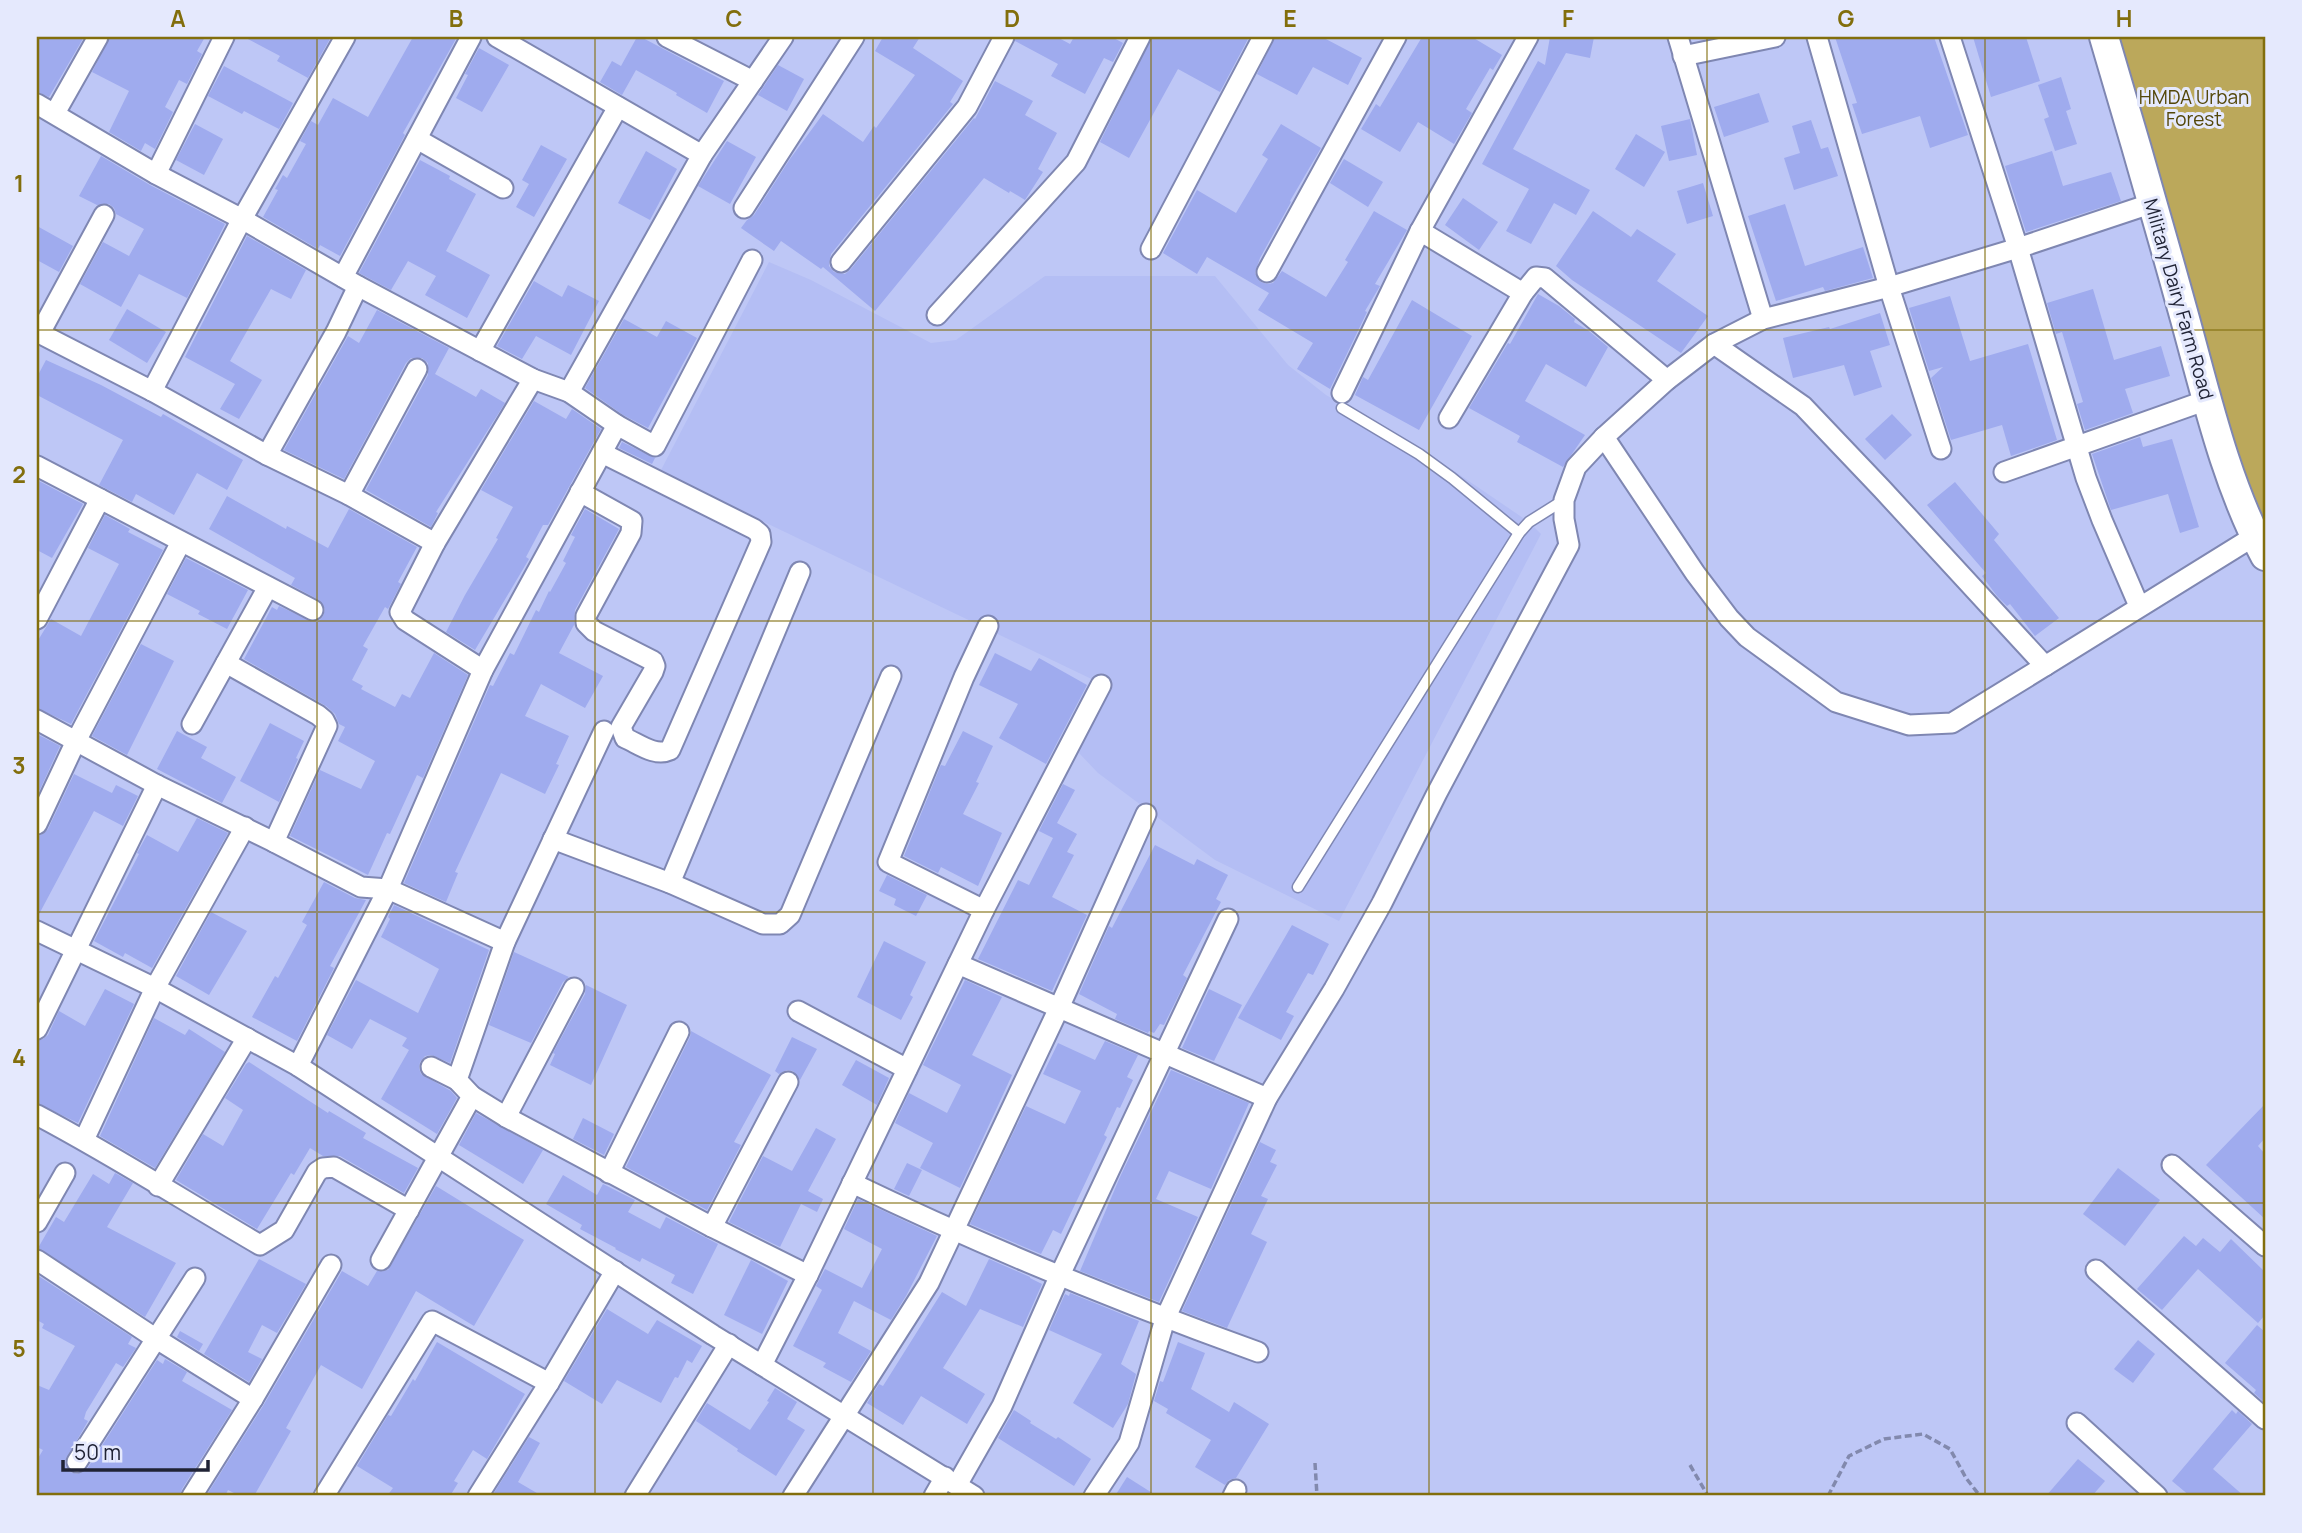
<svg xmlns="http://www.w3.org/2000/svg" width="2302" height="1533" viewBox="0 0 2302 1533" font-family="Manrope,sans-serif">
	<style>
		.built { fill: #b4bef4 }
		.green { fill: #bba85b }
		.building { fill: #9fabee }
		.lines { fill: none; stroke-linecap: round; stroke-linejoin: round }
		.lane-casing { stroke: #7f87b2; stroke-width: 13 }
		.street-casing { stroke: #7f87b2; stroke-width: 23 }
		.secondary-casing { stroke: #7f87b2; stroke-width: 32 }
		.path { stroke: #8289ad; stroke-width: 3.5; stroke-dasharray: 7 3.5; stroke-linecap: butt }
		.lane { stroke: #fff; stroke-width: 10 }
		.street { stroke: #fff; stroke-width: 19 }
		.secondary { stroke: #fff; stroke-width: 28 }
		.grid { fill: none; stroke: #826e0c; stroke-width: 2; stroke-opacity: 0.55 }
		.labels { text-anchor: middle; stroke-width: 6; stroke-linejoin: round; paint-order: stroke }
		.park-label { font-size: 19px; fill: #544709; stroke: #e5e9fd }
		.street-label { font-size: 19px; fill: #202335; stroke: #e5e9fd }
		.neatline { fill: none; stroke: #826e0c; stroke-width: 2.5 }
		.grid-label { font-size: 23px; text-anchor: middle; font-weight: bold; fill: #826e0c }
	</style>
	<rect width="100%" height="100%" fill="#bec7f6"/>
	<polygon class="built" points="769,262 811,280 931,343 956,340 1045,276 1215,276 1288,365 1326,395 1432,456 1529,522 1541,534 1339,921 1215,860 1098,773 1079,753 1104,685 660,472"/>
	<polygon class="green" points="2101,37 2265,37 2265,552"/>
	<g class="building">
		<polygon points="37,37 84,37 49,97 37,92"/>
		<polygon points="110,37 205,37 197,51 202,54 187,84 179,80 165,107 173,112 155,149 145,143 141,151 109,132 129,91 92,72"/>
		<polygon points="244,37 331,37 308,78 277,61 280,56"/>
		<polygon points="413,37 457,37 403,133 405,135 340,256 320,245 318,249 263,217 278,190 275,189 283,175 287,178 306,144 300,141 311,121 318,125 333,98 368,117"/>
		<polygon points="637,37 641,37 724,81 707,113 676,95 677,93 636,70 622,95 600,82 612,61 621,66"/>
		<polygon points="883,37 920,37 913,48 963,81 950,102 953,104 831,254 829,266 834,272 845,274 850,270 974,118 975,119 995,81 1033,101 1025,115 1057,133 1038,169 1043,172 1025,200 1010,191 1009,193 984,178 875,311 823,267 821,269 781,241 774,251 741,228 747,220 754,215 790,159 823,114 863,142 874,126 876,128 915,75 875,51"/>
		<polygon points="1016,37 1057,37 1070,44 1074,37 1112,37 1123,43 1113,62 1104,58 1085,94 1051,76 1058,64 1015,41"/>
		<polygon points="1152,37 1249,37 1220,92 1178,69 1129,158 1100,142"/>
		<polygon points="1275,37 1322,37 1362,58 1348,85 1313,67 1297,95 1257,74"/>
		<polygon points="1422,37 1472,37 1502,55 1493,70 1490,68 1466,109 1472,113 1454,144 1418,122 1400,152 1361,129 1376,104 1380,107"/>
		<polygon points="1550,37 1594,37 1590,58 1566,53 1513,149 1590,190 1576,215 1554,203 1531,244 1506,231 1529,189 1482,164 1538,61 1545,65"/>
		<polygon points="1835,37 1934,37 1968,135 1930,148 1920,116 1862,134 1852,104 1857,103"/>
		<polygon points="1973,37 2026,37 2040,81 1991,97"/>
		<polygon points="479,48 509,65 482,112 456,98 468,75 465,74"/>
		<polygon points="778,65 804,79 787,111 758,95"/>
		<polygon points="224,66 293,103 279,129 244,111 242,114 208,96"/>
		<polygon points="2061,77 2071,109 2066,111 2077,144 2055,151 2044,119 2049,117 2038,85"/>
		<polygon points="1759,93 1769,122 1724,137 1714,107"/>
		<polygon points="1690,119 1697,155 1669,161 1661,126"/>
		<polygon points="1811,120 1821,149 1828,147 1838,176 1794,190 1784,158 1800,153 1792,126"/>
		<polygon points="195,124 223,139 204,175 176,160"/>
		<polygon points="1281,124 1321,148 1290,201 1291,202 1260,258 1255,273 1261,282 1267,284 1273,283 1282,271 1326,297 1348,262 1345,260 1374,211 1407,230 1375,284 1380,286 1365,311 1367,312 1330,389 1297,369 1313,343 1258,310 1269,293 1207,257 1197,274 1163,253 1197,190 1236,213 1268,159 1262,155"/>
		<polygon points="1636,134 1665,152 1644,187 1615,169"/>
		<polygon points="727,141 756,157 730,204 698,186"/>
		<polygon points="541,145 567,159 534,217 516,207 529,184 522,180"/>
		<polygon points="646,151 677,169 650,220 618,203"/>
		<polygon points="2052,151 2063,186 2111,172 2121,201 2026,232 2005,166"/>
		<polygon points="101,156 150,185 225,224 187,298 139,274 121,307 80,284 103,242 129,256 144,229 116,214 114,208 109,204 97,205 79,196"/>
		<polygon points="1344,159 1383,182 1368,207 1330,183"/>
		<polygon points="420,160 450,176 449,179 476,194 446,251 490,275 467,318 425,295 436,276 408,261 391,290 359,273"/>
		<polygon points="1703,183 1713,216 1687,224 1677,191"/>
		<polygon points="1463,198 1498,222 1479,250 1445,225"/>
		<polygon points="1785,204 1805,266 1863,247 1873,278 1825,291 1823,287 1776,301 1748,216"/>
		<polygon points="1593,211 1631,237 1637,229 1676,254 1657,281 1708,316 1681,353 1572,280 1556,266"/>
		<polygon points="37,226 73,246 59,272 37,260"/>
		<polygon points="247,236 306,270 291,299 271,289 230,361 262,380 239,419 220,409 235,384 185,357"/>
		<polygon points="534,281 562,297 568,285 599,301 571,355 536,336 522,359 497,346"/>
		<polygon points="2093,289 2114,360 2161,346 2170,376 2125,389 2133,413 2085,430 2077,404 2083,402 2062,332 2056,334 2047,303"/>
		<polygon points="1538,294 1559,306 1575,319 1574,322 1589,331 1608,347 1586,387 1546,364 1525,401 1585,435 1563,467 1517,442 1520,436 1469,408 1508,343 1510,344"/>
		<polygon points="1950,296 1970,361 2028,344 2057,440 2011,456 2002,425 1951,440 1931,378 1943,367 1929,371 1909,308"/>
		<polygon points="1412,300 1472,336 1419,430 1355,395 1363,377 1368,380"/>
		<polygon points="127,309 166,332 147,363 109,340"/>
		<polygon points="377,310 449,348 435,374 476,397 481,389 505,403 436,512 438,513 431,527 366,490 428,375 428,363 422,358 411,358 406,363 344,479 284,450 348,336 359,343"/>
		<polygon points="1880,313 1890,345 1870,351 1882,387 1854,396 1844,365 1793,378 1783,338 1829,327 1830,329"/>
		<polygon points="624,319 657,337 666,321 697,338 648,428 623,415 585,388"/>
		<polygon points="46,360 101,385 161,417 163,414 243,460 227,490 197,473 174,515 136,494 132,502 99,485 123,440 37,395 37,377"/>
		<polygon points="534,401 566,419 572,409 601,429 548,525 543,525 526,557 529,559 475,650 446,632 465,595 498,539 496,538 513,507 481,490"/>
		<polygon points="1892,414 1912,435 1885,460 1865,439"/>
		<polygon points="2140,437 2143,447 2172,439 2199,527 2180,533 2168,494 2111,510 2092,454"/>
		<polygon points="622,442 655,458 652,464 619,448"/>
		<polygon points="37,480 83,504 52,558 37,550"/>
		<polygon points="1955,482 1999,534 1994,540 2059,618 2035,636 2010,604 2007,606 1997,596 1982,576 1986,573 1927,505"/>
		<polygon points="227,496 286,529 287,526 328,548 349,509 417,547 398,582 401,584 388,609 385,607 363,646 368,649 352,680 363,686 361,689 395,707 402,694 410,698 434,653 468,675 423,778 417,775 390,834 387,833 368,875 290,836 320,770 361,789 375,761 338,741 345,727 339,724 335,714 326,706 244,659 272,607 277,610 279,606 313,622 319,621 323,616 325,609 319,600 291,585 295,578 209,529"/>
		<polygon points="585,509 619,529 575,610 574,625 559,653 603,676 585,708 541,684 525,716 569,736 556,764 559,765 545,794 501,773 455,872 458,873 446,902 404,883 490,685 493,686 510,653 514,655 536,610 539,612 549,591 550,592 566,563 563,561 575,537 571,535"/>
		<polygon points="105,515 130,529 128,532 163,550 71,724 37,708 37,642 51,619 81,636 119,564 88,548"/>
		<polygon points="186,558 248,590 227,629 198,614 200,611 167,594"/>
		<polygon points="141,644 174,661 127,755 92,736"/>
		<polygon points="995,653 1031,671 1039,658 1087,685 1046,764 999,738 1018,704 979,685"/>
		<polygon points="270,723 304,741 296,758 298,759 279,802 240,781"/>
		<polygon points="177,731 207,747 201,758 236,777 222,803 157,769"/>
		<polygon points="963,731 993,746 976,782 979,783 963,814 1002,833 978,886 941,867 938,873 904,856 940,767 941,765 945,766"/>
		<polygon points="37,734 60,746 37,796"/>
		<polygon points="74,774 112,793 116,785 138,796 123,826 94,811 37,918 37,836 43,834 48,829"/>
		<polygon points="1063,784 1075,790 1057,823 1077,834 1067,852 1074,855 1052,897 1087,915 1052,991 978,959 1018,880 1029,885 1053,838 1039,831"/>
		<polygon points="197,818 228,833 152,968 125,953 123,957 94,941 139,854 137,853 147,835 178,852"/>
		<polygon points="1155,845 1194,865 1197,859 1228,875 1216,899 1221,902 1183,975 1187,978 1164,1025 1160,1024 1154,1033 1149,1031 1148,1033 1115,1019 1117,1014 1079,994 1109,926 1112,928"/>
		<polygon points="887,875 927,895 916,916 894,905 896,899 879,891"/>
		<polygon points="324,882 355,898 366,900 330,966 334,968 297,1041 252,1017 275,976 278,978 307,925 302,922"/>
		<polygon points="394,905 489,950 450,1063 431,1055 425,1056 420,1062 419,1068 421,1074 451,1091 457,1098 437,1134 381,1099 409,1050 402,1046 407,1038 370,1019 352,1049 327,1035 356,980 418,1013 439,969 381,937 390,919 388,917"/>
		<polygon points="211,912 247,931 209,995 176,976"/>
		<polygon points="1292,925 1329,944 1313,975 1308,973 1286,1012 1294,1016 1281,1040 1238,1018"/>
		<polygon points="884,941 926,962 910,995 913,997 901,1020 857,997"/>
		<polygon points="514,952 569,977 563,982 531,1043 489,1025"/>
		<polygon points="965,980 1002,997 972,1055 1012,1075 960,1188 920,1168 933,1143 895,1123 909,1093 947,1113 961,1085 923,1065"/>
		<polygon points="586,985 627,1005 591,1085 550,1065 555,1054 553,1053 585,994"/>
		<polygon points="105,989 134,1004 78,1123 37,1103 37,1041 43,1039 48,1035 59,1011 85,1026"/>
		<polygon points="1209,989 1242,1005 1214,1061 1182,1048"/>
		<polygon points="154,1018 185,1035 189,1029 225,1052 155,1168 100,1136"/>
		<polygon points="691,1031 771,1075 734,1142 741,1145 707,1210 626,1167 690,1037"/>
		<polygon points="792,1037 817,1049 800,1080 793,1071 787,1070 779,1074 775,1071"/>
		<polygon points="1105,1041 1138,1055 1127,1077 1133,1080 1120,1108 1117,1107 1104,1135 1107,1137 1061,1234 1053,1230 1041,1254 970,1224 1026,1106 1065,1124 1081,1091 1043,1074 1058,1043 1095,1060"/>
		<polygon points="856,1060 889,1078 877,1105 842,1085"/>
		<polygon points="249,1062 328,1113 329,1111 366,1133 363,1138 418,1168 404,1193 340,1156 323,1156 310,1148 294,1175 291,1173 257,1229 176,1180 203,1134 223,1146 243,1110 225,1098 246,1064"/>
		<polygon points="1171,1070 1249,1103 1211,1189 1169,1171 1156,1199 1198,1217 1159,1302 1080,1271 1120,1177"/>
		<polygon points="2265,1104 2265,1138 2258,1146 2265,1154 2265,1219 2206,1165"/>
		<polygon points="476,1113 543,1150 523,1184 459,1145"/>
		<polygon points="583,1118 614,1134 604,1155 573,1139"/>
		<polygon points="816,1128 836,1139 808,1191 823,1199 817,1212 801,1204 780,1247 729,1222 763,1156 792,1171"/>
		<polygon points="1260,1142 1276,1150 1270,1162 1277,1165 1261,1196 1268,1199 1251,1234 1267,1242 1227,1328 1182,1311"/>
		<polygon points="907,1163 922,1170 909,1196 894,1189"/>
		<polygon points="2118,1168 2160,1200 2125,1246 2083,1214"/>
		<polygon points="115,1173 133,1183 107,1227 176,1263 145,1317 38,1248 56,1217 64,1222 93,1174 109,1184"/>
		<polygon points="563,1175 597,1195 603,1184 635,1200 628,1212 660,1229 666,1217 718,1244 693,1294 671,1283 675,1275 642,1258 640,1262 615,1249 616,1248 580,1229 582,1225 546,1204"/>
		<polygon points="436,1186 524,1240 474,1326 416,1291 362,1389 321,1365 286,1428 291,1431 254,1496 240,1496 228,1490 225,1496 206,1496 263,1406 342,1271 368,1286 377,1271 388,1270"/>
		<polygon points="858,1199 937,1236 906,1296 891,1320 854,1301 838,1333 871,1351 851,1382 823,1367 826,1363 793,1346 822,1290 816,1286 825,1269 862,1288 882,1249 844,1229"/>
		<polygon points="2184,1236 2196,1246 2203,1238 2220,1252 2231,1239 2265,1272 2265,1315 2258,1323 2198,1269 2162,1310 2137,1289"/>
		<polygon points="259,1259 306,1284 277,1333 262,1325 248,1352 262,1359 249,1382 204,1354"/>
		<polygon points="989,1259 1030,1277 1030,1278 1042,1284 1023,1327 980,1309 943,1368 985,1394 967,1424 921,1396 903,1425 867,1403 879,1384 883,1386 942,1292 966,1306"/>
		<polygon points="751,1260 788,1281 762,1334 724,1315"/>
		<polygon points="37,1275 132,1337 128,1344 136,1348 123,1367 116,1363 86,1412 84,1419 88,1421 65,1461 66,1467 70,1472 77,1474 87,1469 157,1360 163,1364 165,1359 187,1372 182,1381 232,1410 182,1489 180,1496 37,1496 37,1460 43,1450 37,1447 37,1385 49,1390 75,1346 42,1328 44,1324 37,1320"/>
		<polygon points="1070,1293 1139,1321 1121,1364 1136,1374 1128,1404 1113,1428 1073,1403 1102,1354 1049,1330 1065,1294 1069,1296"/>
		<polygon points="607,1309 648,1334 657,1320 702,1346 692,1363 687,1360 678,1378 675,1377 661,1403 617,1380 602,1404 564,1381"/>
		<polygon points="2257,1325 2265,1332 2265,1403 2254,1393 2256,1390 2225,1363"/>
		<polygon points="180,1331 203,1344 199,1351 177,1337"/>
		<polygon points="2138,1340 2155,1354 2133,1383 2114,1369"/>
		<polygon points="437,1342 525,1394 487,1459 473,1450 454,1481 458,1483 450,1496 387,1496 393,1488 357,1466 388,1415 391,1416 413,1379 415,1381"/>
		<polygon points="1178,1342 1205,1353 1191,1389 1229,1412 1234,1402 1269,1424 1236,1478 1229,1480 1225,1485 1195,1467 1211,1440 1166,1413 1168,1409 1154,1401 1160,1381 1163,1382"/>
		<polygon points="775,1388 797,1402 787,1419 805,1430 776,1476 737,1451 738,1449 696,1421 707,1403 750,1430 769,1402 767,1401"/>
		<polygon points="1014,1410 1031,1421 1030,1423 1056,1439 1058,1437 1091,1459 1074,1486 998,1438"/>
		<polygon points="2232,1410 2236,1414 2238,1411 2252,1424 2213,1469 2244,1496 2190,1496 2172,1481"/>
		<polygon points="529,1437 540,1443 518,1482 542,1496 492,1496"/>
		<polygon points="2078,1459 2105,1481 2092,1496 2046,1496"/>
		<polygon points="1127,1477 1157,1496 1115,1496"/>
	</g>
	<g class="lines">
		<defs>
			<g id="lane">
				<polyline points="1342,408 1419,454 1452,478 1519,533"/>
				<polyline points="1298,887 1519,533 1529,522 1564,500"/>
			</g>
			<g id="street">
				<polyline points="497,37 702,155 569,392"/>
				<polyline points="667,37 753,81"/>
				<polyline points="1678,37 1763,319"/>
				<polyline points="1817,37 1889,287 1941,449"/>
				<polyline points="1950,37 2018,248 2086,478 2102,520 2139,606"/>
				<polyline points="1683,56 1775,37"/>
				<polyline points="37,104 156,174 242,219 358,286 533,379 569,392 617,425 655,446 752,260"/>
				<polyline points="55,113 98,37"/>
				<polyline points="417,139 503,188"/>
				<polyline points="702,155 783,37"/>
				<polyline points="156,174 224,37"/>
				<polyline points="744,208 854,37"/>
				<polyline points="1420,231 1523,293"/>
				<polyline points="1151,249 1263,37"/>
				<polyline points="841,262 967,107 1004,37"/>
				<polyline points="1267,272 1396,37"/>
				<polyline points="343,277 471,37"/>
				<polyline points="937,315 1076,162 1140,37"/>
				<polyline points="37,332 152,391 267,455 349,495 435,543"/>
				<polyline points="40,333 104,215"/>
				<polyline points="1714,344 1803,406 1882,489 2045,666 2253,537"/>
				<polyline points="480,351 618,107"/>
				<polyline points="152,391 242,219 345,37"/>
				<polyline points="1342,393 1420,231 1528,37"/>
				<polyline points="1449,418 1523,293 1536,277 1545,278 1667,380"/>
				<polyline points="1604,437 1695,573 1729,618 1747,637 1836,702 1909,725 1952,723 2045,666"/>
				<polyline points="267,455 336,332 358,286"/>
				<polyline points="37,466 313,610"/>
				<polyline points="2004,472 2207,400"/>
				<path d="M580,492L632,521L631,533L586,616V623L594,631L653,661L655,666L653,672L621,727L625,738C639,744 655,757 670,750L761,542L760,534L754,529L602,453"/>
				<polyline points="349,495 417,369"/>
				<polyline points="37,619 100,499"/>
				<polyline points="226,663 318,715 324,720 327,726 274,842"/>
				<polyline points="483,670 405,620 400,612 435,543 533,379"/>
				<polyline points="37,720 157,785 274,842 361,887 388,889 505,942"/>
				<polyline points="192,724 268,587"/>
				<polyline points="37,824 76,741 181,542"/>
				<polyline points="553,839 670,883 763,924 780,924 790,915 891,676"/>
				<polyline points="670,883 800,572"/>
				<polyline points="984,910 888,862 964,677 988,626"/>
				<polyline points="37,931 155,988 298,1066 713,1335 974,1496"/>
				<polyline points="958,964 1267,1098"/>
				<polyline points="798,1011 907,1069"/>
				<polyline points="37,1029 157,785"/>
				<polyline points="298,1066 388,889 483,670 617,425"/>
				<polyline points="431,1067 457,1080"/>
				<polyline points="472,1096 506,1117 712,1227 788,1082"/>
				<path d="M37,1115C113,1155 186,1202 260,1245L284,1230L317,1172L323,1168L334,1167L409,1210"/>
				<polyline points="506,1117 574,988"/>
				<polyline points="84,1140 155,988 245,827"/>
				<polyline points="2172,1165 2265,1246"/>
				<polyline points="609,1173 679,1032"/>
				<path d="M852,1183C985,1247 1119,1302 1258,1352"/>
				<polyline points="158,1186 247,1038"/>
				<polyline points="37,1222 65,1173"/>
				<polyline points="712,1227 808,1275"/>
				<polyline points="37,1260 155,1338 253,1399"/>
				<polyline points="381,1260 472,1096 457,1080 505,942 604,731"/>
				<polyline points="2096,1270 2265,1419"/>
				<polyline points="762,1365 808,1275 984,910 1101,685"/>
				<polyline points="2077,1423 2157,1496"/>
				<polyline points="77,1462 195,1278"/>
				<polyline points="957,1485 1002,1406 1059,1277 1228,919"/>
				<polyline points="192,1496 253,1399 331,1265"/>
				<polyline points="324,1496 432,1321 549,1383"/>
				<polyline points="478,1496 549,1383 615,1271"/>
				<polyline points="635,1496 729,1344"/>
				<polyline points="793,1496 929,1283 1059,1008 1146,814"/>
				<polyline points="934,1496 945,1477"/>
				<polyline points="1094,1496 1129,1443 1165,1319 1267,1098 1334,989 1382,903 1437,793 1569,545 1564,519 1564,500 1576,467 1604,437 1667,380 1714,344 1763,319 1889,287 2018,248 2153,203"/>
				<polyline points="1233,1496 1236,1490"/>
			</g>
			<path id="secondary" d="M2104,37C2132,131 2159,225 2185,319C2207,399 2226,483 2265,556"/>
		</defs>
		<use href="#lane" class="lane-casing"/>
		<use href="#street" class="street-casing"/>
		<use href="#secondary" class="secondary-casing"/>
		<g class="path">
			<polyline points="1315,1463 1317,1496"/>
			<polyline points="1690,1465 1708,1496"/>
			<polyline points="1828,1496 1849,1456 1884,1439 1923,1434 1950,1449 1966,1478 1980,1496"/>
		</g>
		<use href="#lane" class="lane"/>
		<use href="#street" class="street"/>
		<use href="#secondary" class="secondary"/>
	</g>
	<path class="grid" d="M317,37V1496M595,37V1496M873,37V1496M1151,37V1496M1429,37V1496M1707,37V1496M1985,37V1496M37,330H2265M37,621H2265M37,912H2265M37,1203H2265"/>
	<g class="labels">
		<g class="park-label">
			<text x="2194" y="104">HMDA Urban<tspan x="2194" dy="22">Forest</tspan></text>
		</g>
		<g class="street-label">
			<text transform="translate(2179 299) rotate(74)" y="7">Military Dairy Farm Road</text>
		</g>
	</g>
	<rect width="2302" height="1533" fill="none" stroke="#e5e9fd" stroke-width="77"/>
	<path d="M63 1460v10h145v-10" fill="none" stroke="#202335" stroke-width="3.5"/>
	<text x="74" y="1460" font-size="21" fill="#202335" stroke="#e5e9fd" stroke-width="5" paint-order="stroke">50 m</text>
	<rect x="38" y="38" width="2226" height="1456" class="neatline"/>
	<g class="grid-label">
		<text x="178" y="27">A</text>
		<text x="456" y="27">B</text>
		<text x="734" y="27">C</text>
		<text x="1012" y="27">D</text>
		<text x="1290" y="27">E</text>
		<text x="1568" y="27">F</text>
		<text x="1846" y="27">G</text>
		<text x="2124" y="27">H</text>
		<text x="19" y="192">1</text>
		<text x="19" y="483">2</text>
		<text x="19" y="774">3</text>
		<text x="19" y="1066">4</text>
		<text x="19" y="1357">5</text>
	</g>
</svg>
